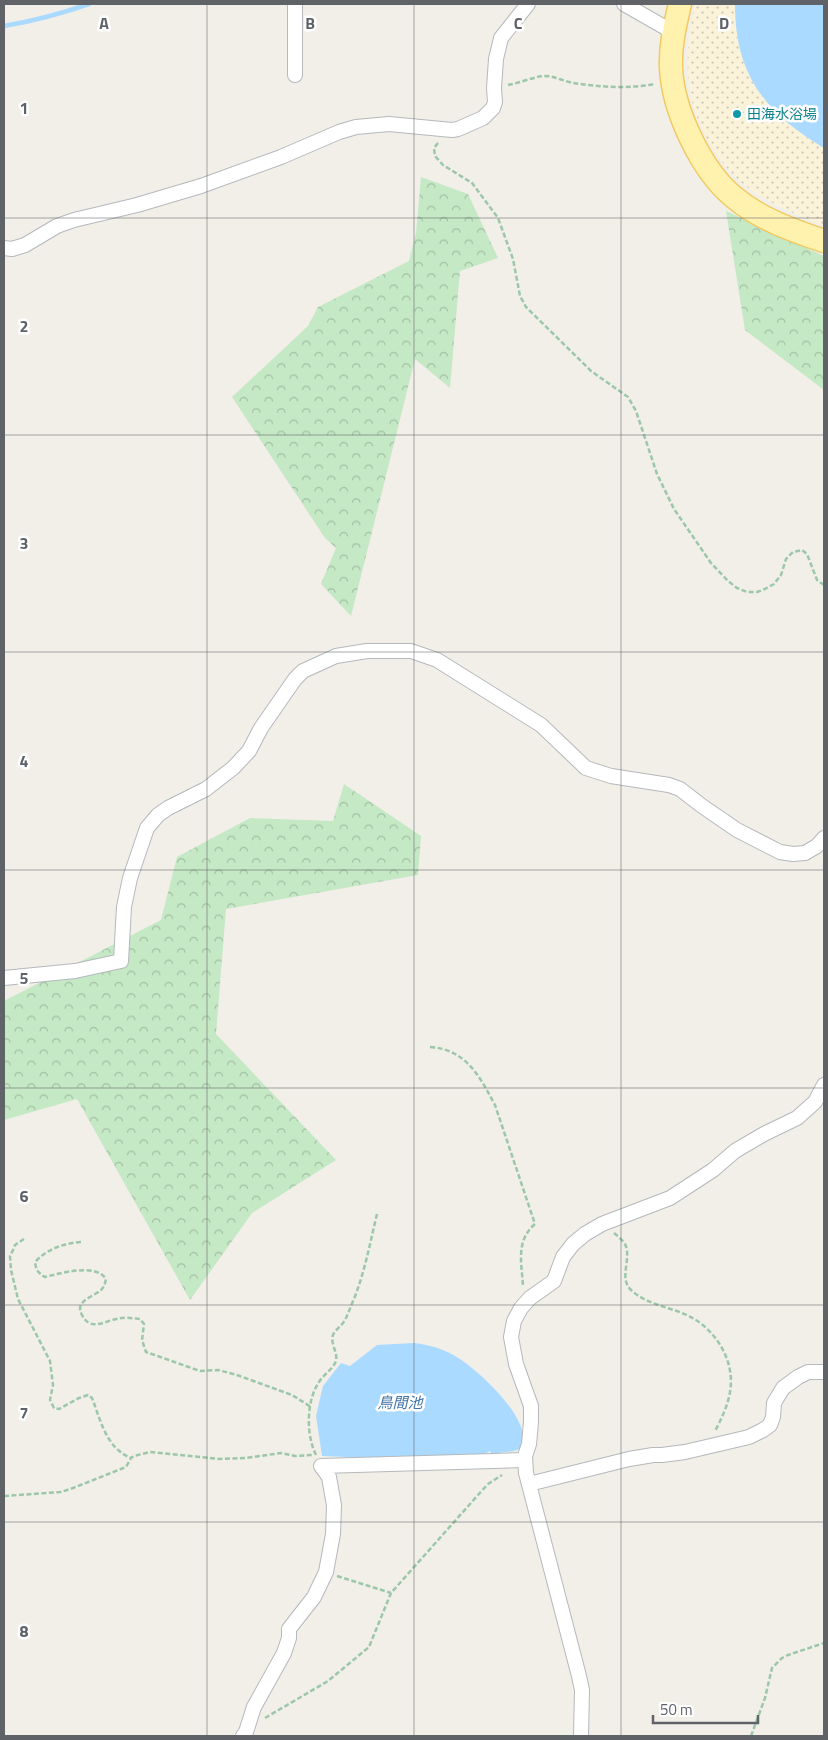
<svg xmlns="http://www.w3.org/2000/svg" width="828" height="1740" viewBox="0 0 828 1740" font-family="'Titillium Web','Noto Sans JP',sans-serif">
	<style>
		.forest { fill: url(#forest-crowns) }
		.sand { fill: url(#sand-dots) }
		.water { fill: #aadaff }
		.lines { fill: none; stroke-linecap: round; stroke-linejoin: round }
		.stream { stroke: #aadaff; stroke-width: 4.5 }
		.street-casing { stroke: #b5b8bc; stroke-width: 16 }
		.primary-casing { stroke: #f2c960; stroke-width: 25 }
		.path { stroke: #9cc7a9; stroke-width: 2.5; stroke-dasharray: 5 2.5; stroke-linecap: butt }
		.street { stroke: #fff; stroke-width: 14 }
		.primary { stroke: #fff2af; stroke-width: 22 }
		.grid { fill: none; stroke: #5f6368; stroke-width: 1; stroke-opacity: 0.55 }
		.culture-dot { fill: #0f9aa8; stroke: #fff; stroke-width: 2 }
		.labels { text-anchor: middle; stroke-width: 5; stroke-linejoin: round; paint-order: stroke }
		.culture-label { font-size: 14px; fill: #0d838f; stroke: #fff; text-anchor: start }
		.water-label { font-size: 15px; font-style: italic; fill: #4174aa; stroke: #fff }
		.grid-label { font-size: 16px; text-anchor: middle; font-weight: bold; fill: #5f6368; stroke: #fff; stroke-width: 5; stroke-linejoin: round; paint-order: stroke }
	</style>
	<defs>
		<pattern id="forest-crowns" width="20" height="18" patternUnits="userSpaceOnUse" patternTransform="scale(1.25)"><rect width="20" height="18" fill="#c5e8c5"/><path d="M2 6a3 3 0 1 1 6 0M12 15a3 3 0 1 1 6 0" fill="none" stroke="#a3c0a4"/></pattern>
		<pattern id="sand-dots" width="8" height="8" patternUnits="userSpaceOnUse" patternTransform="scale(1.25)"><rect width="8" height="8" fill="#fbf3d9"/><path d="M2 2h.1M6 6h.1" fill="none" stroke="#cec8b4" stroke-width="1.8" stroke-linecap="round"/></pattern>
	</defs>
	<rect width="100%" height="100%" fill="#f1efe8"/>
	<g class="forest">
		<polygon points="421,177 468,194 498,258 460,271 450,388 415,359 351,616 321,584 336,548 325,538 232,397 308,326 318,307 409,261 416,233"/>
		<polygon points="726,211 824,256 824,390 745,330"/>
		<polygon points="344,784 421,836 418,875 226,909 216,1034 336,1160 252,1213 190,1300 77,1099 4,1120 4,1001 161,920 177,857 250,818 333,821"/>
	</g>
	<path class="sand" d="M695,4H735C735,75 765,113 824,148V226C797,215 767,203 743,184C732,176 724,164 716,153C683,105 683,58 695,4Z"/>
	<g class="water">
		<path d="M735,4H824V148C765,113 735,75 735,4Z"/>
		<path d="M414,1343C429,1345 442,1348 455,1356C476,1368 524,1412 523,1438C523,1442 521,1446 520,1449C511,1453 501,1451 492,1455L490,1451L481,1456L370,1458L322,1456L316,1416L323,1386L341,1363L350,1366L377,1345Z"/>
	</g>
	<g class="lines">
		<path class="stream" d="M4,26C34,21 60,14 89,4"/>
		<defs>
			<g id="street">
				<polyline points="624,4 673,32"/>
				<polyline points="295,75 295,4"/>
				<polyline points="4,248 12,249 25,245 57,226 74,220 137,205 201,186 281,157 339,132 356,127 389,124 452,130 458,129 483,118 493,108 495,102 494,88 496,59 501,38 528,4"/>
				<polyline points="4,978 75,971 121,961 124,907 130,878 147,828 158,815 168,808 206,789 233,768 249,751 261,728 295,679 303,671 336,656 367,651 411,651 437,660 541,725 586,768 611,776 669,785 680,789 702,806 737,830 780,852 793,854 805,853 817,846 824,838"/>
				<polyline points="529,1484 629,1459 653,1455 662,1455 685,1452 749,1437 763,1430 770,1425 773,1417 774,1403 783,1388 798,1377 808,1372 824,1372"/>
				<polyline points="243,1736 246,1732 254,1707 284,1653 289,1638 289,1629 314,1597 326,1572 333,1534 334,1505 329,1477 321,1466 524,1460"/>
				<polyline points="581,1736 582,1690 579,1676 526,1473 525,1456 529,1444 531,1422 531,1406 516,1364 511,1337 514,1321 521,1308 530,1298 554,1281 563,1257 573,1244 585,1234 602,1224 670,1198 713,1170 735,1151 764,1134 797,1118 815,1102 824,1085"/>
			</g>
			<path id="primary" d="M680,4C675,25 670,46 671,68C673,111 702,172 735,198C760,219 794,231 824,241"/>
		</defs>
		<use href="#street" class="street-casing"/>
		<use href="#primary" class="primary-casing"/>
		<g class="path">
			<path d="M508,85C519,83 531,78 542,76C552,75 563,81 573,83C599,87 629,89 655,84"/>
			<polyline points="438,143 434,148 435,156 443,165 472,183 498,218 513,259 520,296 526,307 591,371 628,397 636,411 657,474 674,509 711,563 728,581 737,588 747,592 757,592 765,589 774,584 781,575 786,559 793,552 802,550 807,554 817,580 824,585"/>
			<path d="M430,1047C466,1049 480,1077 495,1105L535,1224C515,1241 522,1264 523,1287"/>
			<path d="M614,1233C618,1236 622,1240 625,1244C632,1258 619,1277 630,1289C644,1303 664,1306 682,1313C712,1324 736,1358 730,1392C728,1405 721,1420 715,1431"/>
			<path d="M24,1239L15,1245L13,1250L10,1256L11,1270L18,1299L50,1361L53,1385L50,1400L54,1408L59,1409L79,1398L88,1395L92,1398C101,1421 106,1448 131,1458"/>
			<path d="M81,1242C64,1243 47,1249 35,1262C36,1270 38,1273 45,1277C61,1273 96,1263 106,1279C105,1284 104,1287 101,1290C93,1297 74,1301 82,1315C90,1331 103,1322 116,1319C124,1317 132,1318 140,1319L144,1324L142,1340L146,1352L200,1371L218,1370L237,1375L292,1395L311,1407"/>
			<path d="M316,1455C306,1435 306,1401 319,1382C324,1374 333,1369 336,1361C338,1352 330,1344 333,1335C335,1330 340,1327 343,1323C348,1316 350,1307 354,1299C365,1271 370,1243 377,1214"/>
			<polyline points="4,1496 61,1492 73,1488 126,1467 131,1458 134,1456 150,1452 219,1459 246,1458 281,1453 295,1456 312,1455"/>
			<polyline points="337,1576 391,1593"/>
			<polyline points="265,1718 328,1681 369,1647 391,1593 478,1495 488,1484 502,1475"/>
			<polyline points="751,1736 765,1698 772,1668 782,1658 788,1655 824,1643"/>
		</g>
		<use href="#street" class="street"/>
		<use href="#primary" class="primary"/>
	</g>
	<path class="grid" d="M207,4V1736M414,4V1736M621,4V1736M4,218H824M4,435H824M4,652H824M4,870H824M4,1088H824M4,1305H824M4,1522H824"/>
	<circle class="culture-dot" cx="737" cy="114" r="5"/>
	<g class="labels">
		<g class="culture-label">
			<text x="747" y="119">田海水浴場</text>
		</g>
		<g class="water-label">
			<text x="400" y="1408">鳥間池</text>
		</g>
	</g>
	<g class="grid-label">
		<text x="104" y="29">A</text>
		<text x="310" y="29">B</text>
		<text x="518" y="29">C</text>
		<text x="724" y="29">D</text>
		<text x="24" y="114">1</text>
		<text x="24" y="332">2</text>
		<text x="24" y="549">3</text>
		<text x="24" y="767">4</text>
		<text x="24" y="984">5</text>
		<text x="24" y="1202">6</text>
		<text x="24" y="1419">7</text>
		<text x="24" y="1637">8</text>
	</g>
	<rect width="828" height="1740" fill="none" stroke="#5f6368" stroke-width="10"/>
	<path d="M653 1715v8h105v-8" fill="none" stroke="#5f6368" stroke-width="2.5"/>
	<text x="660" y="1715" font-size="15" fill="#5f6368" stroke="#ffffff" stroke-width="4" paint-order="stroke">50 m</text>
</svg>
